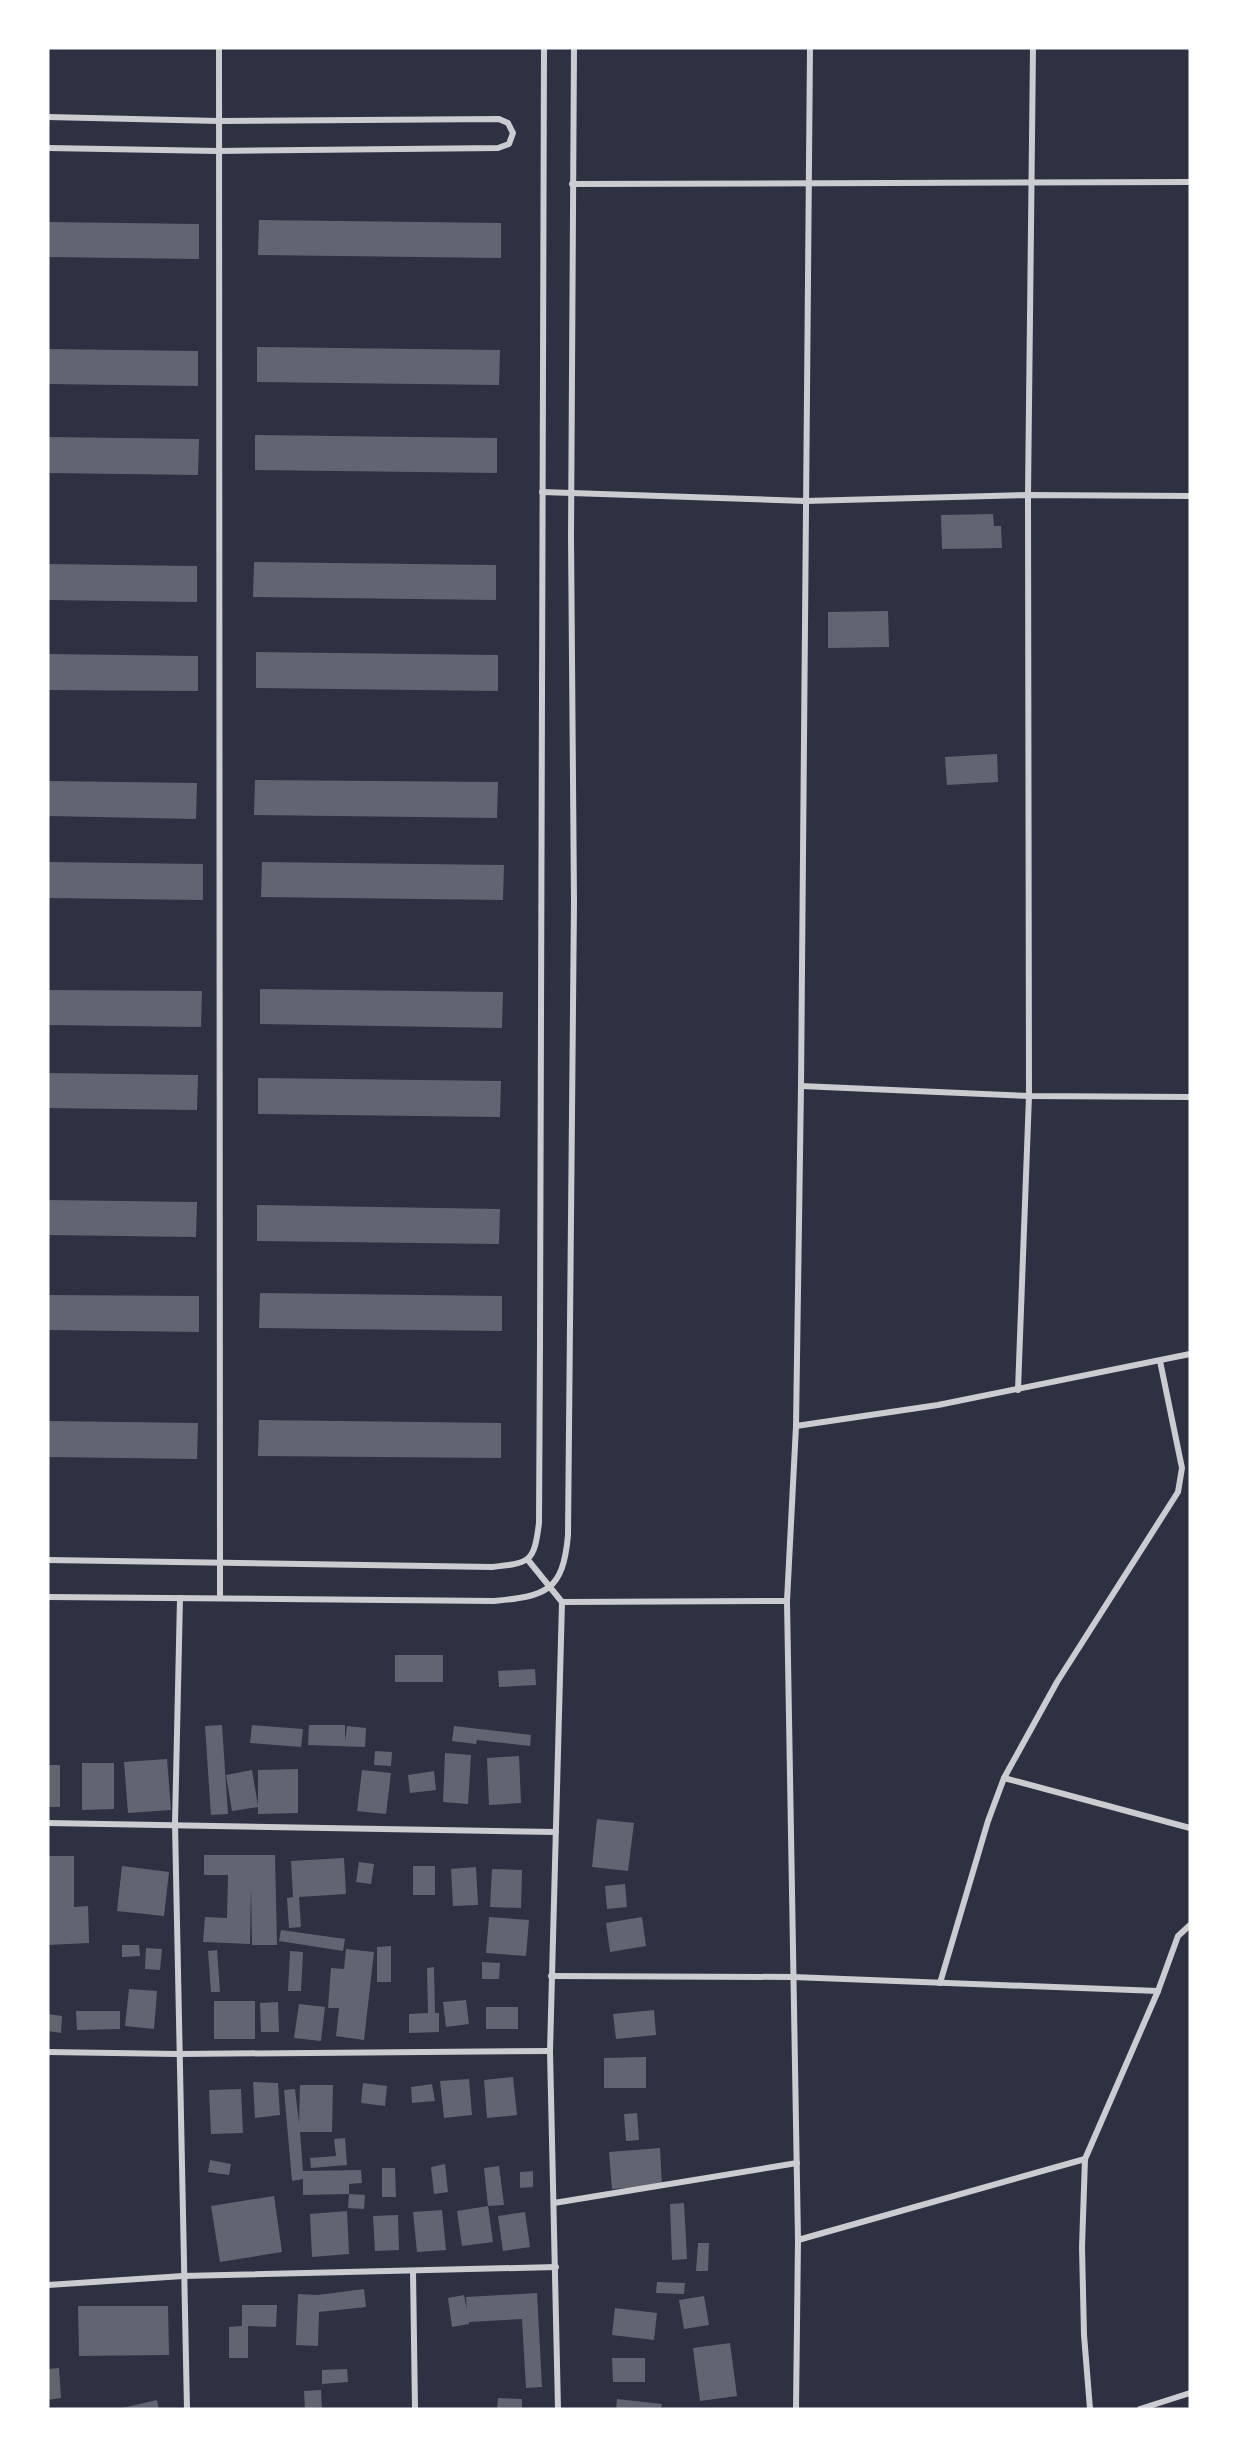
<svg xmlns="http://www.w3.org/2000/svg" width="1238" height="2457" viewBox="0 0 1238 2457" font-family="Jost,sans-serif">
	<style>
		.building { fill: #626471 }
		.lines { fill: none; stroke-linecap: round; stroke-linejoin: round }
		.minor { stroke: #caccd0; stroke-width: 6 }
	</style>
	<rect width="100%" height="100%" fill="#2d3142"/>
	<g class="building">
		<polygon points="259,220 501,223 501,258 258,255"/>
		<polygon points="48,222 199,224 199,259 48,257"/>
		<polygon points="257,347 500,350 499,385 257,382"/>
		<polygon points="48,349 198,351 198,386 48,384"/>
		<polygon points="255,435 497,438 497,473 255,470"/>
		<polygon points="48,437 199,439 198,475 48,473"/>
		<polygon points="993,514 994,526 1001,526 1002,548 942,549 941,515"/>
		<polygon points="254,562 496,565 496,600 253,597"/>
		<polygon points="48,564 197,566 197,602 48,600"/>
		<polygon points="888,611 889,647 828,648 828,612"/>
		<polygon points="256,652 498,655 498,691 256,688"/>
		<polygon points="48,654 198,656 198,691 48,690"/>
		<polygon points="997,754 998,782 947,785 945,757"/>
		<polygon points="255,780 498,782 497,818 254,815"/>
		<polygon points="48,781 197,783 196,819 48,816"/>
		<polygon points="48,862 203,864 203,900 48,898"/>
		<polygon points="262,862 504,865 503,900 261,897"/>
		<polygon points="260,989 503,992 502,1028 260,1024"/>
		<polygon points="48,990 202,991 201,1027 48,1025"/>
		<polygon points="48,1073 198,1075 197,1110 48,1108"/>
		<polygon points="258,1078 501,1081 500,1117 258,1114"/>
		<polygon points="48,1200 197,1202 196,1237 48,1235"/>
		<polygon points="257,1205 500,1209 499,1244 257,1241"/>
		<polygon points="260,1293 502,1296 502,1331 259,1328"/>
		<polygon points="48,1295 199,1296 199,1332 48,1330"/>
		<polygon points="259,1420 501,1423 501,1458 258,1456"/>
		<polygon points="48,1421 198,1423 197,1459 48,1457"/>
		<rect x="395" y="1655" width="48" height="27"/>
		<polygon points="535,1669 536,1685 499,1687 498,1671"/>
		<polygon points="222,1725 228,1814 211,1815 205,1726"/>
		<polygon points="252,1725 303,1729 301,1747 250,1743"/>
		<polygon points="309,1725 345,1725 345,1742 347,1726 366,1728 365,1747 308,1745"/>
		<polygon points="454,1726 531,1735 530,1746 477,1740 476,1744 452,1741"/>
		<polygon points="375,1751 392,1752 391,1766 374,1765"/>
		<polygon points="445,1753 471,1755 468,1804 443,1802"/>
		<polygon points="519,1756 521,1803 489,1805 487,1758"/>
		<polygon points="167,1759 171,1810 128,1813 124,1762"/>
		<polygon points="82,1763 114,1763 114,1809 82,1810"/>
		<rect x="48" y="1765" width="12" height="42"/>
		<polygon points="298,1769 298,1813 258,1814 258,1807 232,1811 226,1775 252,1770 258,1806 258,1770"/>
		<polygon points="362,1770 391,1773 386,1814 357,1811"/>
		<polygon points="434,1771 436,1790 410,1793 408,1775"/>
		<polygon points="597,1819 634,1823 628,1871 592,1867"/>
		<polygon points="204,1855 275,1855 277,1945 252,1945 251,1887 250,1944 203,1942 205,1917 227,1918 228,1875 204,1875"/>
		<polygon points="48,1856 74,1856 74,1907 88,1906 89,1943 48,1945"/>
		<polygon points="344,1858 346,1894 299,1897 301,1927 289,1928 287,1898 293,1897 291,1861"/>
		<polygon points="359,1862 374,1864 371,1884 356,1882"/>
		<polygon points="122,1866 169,1872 164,1916 117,1911"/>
		<rect x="413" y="1866" width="22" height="29"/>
		<polygon points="476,1867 478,1905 453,1906 451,1869"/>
		<polygon points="492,1869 522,1870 521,1908 490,1907"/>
		<polygon points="625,1884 627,1907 607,1909 605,1886"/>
		<polygon points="489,1917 529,1920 526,1956 486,1953"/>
		<polygon points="642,1917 646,1946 610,1952 606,1923"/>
		<polygon points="281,1930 345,1939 343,1951 279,1941"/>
		<polygon points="122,1945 139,1945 140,1956 122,1957"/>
		<polygon points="391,1946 391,1982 377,1982 377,1947"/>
		<polygon points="146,1948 162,1949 160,1970 145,1969"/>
		<polygon points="346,1949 374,1952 364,2040 336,2036 339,2008 328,2008 331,1968 344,1969"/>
		<polygon points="217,1950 220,1992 211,1992 208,1951"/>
		<polygon points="290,1951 303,1952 301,1991 288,1991"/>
		<polygon points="482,1962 500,1963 499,1979 482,1979"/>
		<polygon points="434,1967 435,2013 439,2013 439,2032 409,2033 409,2014 428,2013 427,1968"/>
		<polygon points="129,1989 157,1991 154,2029 125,2026"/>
		<polygon points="466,2000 469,2024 446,2027 443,2002"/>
		<rect x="214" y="2001" width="41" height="38"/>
		<polygon points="278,2002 279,2032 261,2032 260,2003"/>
		<polygon points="299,2004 325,2007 321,2041 294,2038"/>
		<rect x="486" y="2007" width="32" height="22"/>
		<polygon points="654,2010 656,2035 616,2039 613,2014"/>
		<polygon points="76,2011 120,2011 120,2029 77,2030"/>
		<polygon points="48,2014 62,2016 61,2033 48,2031"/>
		<polygon points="646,2057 646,2088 604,2088 604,2058"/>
		<polygon points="513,2077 517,2115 487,2118 484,2080"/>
		<polygon points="469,2079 472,2115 444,2118 440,2081"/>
		<polygon points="253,2082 278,2083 280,2115 255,2118"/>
		<polygon points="363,2083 387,2086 385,2106 361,2103"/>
		<polygon points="432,2084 435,2101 412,2103 411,2087"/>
		<polygon points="300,2085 333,2085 332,2132 300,2132 303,2171 361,2170 362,2183 349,2184 349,2194 365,2195 364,2209 348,2208 349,2194 303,2195 303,2179 292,2181 284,2090 295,2089 299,2123"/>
		<polygon points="241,2089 243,2133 211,2134 209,2090"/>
		<polygon points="637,2113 639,2140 626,2141 624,2114"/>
		<polygon points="345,2138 347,2165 311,2168 310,2158 336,2156 334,2139"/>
		<polygon points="660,2148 662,2186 612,2189 609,2152"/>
		<polygon points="210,2160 231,2164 229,2175 208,2172"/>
		<polygon points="445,2164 448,2192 434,2194 431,2167"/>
		<polygon points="499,2166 504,2205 488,2206 484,2168"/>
		<polygon points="382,2168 395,2168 396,2197 382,2197"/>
		<polygon points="533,2171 533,2187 520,2188 520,2172"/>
		<polygon points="274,2196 282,2252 220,2262 211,2206"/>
		<polygon points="684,2203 687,2259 672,2260 670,2204"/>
		<polygon points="488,2206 493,2242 462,2246 457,2211"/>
		<polygon points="442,2210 446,2250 417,2252 413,2212"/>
		<polygon points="347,2211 349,2254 312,2257 310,2214"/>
		<polygon points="525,2212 530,2247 503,2251 498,2216"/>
		<polygon points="398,2215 399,2250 375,2251 373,2216"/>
		<polygon points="698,2243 709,2243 708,2271 696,2271"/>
		<polygon points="657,2282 685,2283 684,2294 656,2293"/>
		<polygon points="364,2289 366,2307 319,2312 318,2346 296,2345 298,2294 318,2295"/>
		<polygon points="537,2293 542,2387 526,2388 522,2319 469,2322 469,2324 452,2327 448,2298 464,2295 467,2310 466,2297"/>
		<polygon points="704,2296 709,2325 684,2329 679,2300"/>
		<polygon points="242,2305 277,2305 276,2327 248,2326 248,2358 229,2358 229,2327 242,2326"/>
		<polygon points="78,2306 168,2306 169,2355 79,2356"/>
		<polygon points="615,2308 657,2313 654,2340 612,2335"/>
		<polygon points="730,2343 737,2396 700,2401 693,2348"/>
		<polygon points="612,2358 645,2358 645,2382 613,2382"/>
		<polygon points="59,2368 61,2398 48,2400 48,2369"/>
		<polygon points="347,2369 348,2382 322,2384 322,2370"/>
		<polygon points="321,2390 322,2409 305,2409 304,2391"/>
		<polygon points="498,2398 522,2399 522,2409 497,2409"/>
		<polygon points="617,2399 662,2404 661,2409 616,2409"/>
		<polygon points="157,2400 159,2409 122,2409 122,2408"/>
	</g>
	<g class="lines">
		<g class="minor">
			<polyline points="219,48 220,1598"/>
			<polyline points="48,117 219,121 499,119 508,123 513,133 509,144 498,148 218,151 48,148"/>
			<polyline points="572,184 1190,182"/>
			<polyline points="542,492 805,501 1028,495 1190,496"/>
			<polyline points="801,1086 1029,1096 1190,1097"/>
			<polyline points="1018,1390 1029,1096 1028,495 1033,48"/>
			<polyline points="796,1426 801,1086 810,48"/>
			<path d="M48,1560L492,1567C531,1563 534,1562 539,1523L540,1341L544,48"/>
			<polyline points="528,1560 562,1602 550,2051 558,2409"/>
			<path d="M48,1597L494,1601C547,1596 563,1591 568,1535L574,902L571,536L574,48"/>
			<polyline points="180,1598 175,1824 187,2409"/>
			<polyline points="562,1602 787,1601"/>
			<polyline points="1004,1778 1190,1828"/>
			<polyline points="48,1823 556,1832"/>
			<polyline points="551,1976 793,1977 1158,1991"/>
			<polyline points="940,1983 988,1821 1004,1778 1057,1682 1178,1492 1182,1468 1160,1361"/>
			<polyline points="48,2052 178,2054 550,2051"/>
			<polyline points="554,2203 797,2163"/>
			<polyline points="798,2240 1085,2159"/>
			<polyline points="413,2271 415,2409"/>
			<polyline points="48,2285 183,2276 556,2267"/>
			<polyline points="796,2409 798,2240 787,1601 796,1426 938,1405 1190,1354"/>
			<polyline points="1090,2409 1084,2335 1082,2247 1085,2159 1158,1991 1178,1936 1190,1925"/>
			<polyline points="1140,2409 1190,2393"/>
		</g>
	</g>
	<rect width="1238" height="2457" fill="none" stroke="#ffffff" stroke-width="99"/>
</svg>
